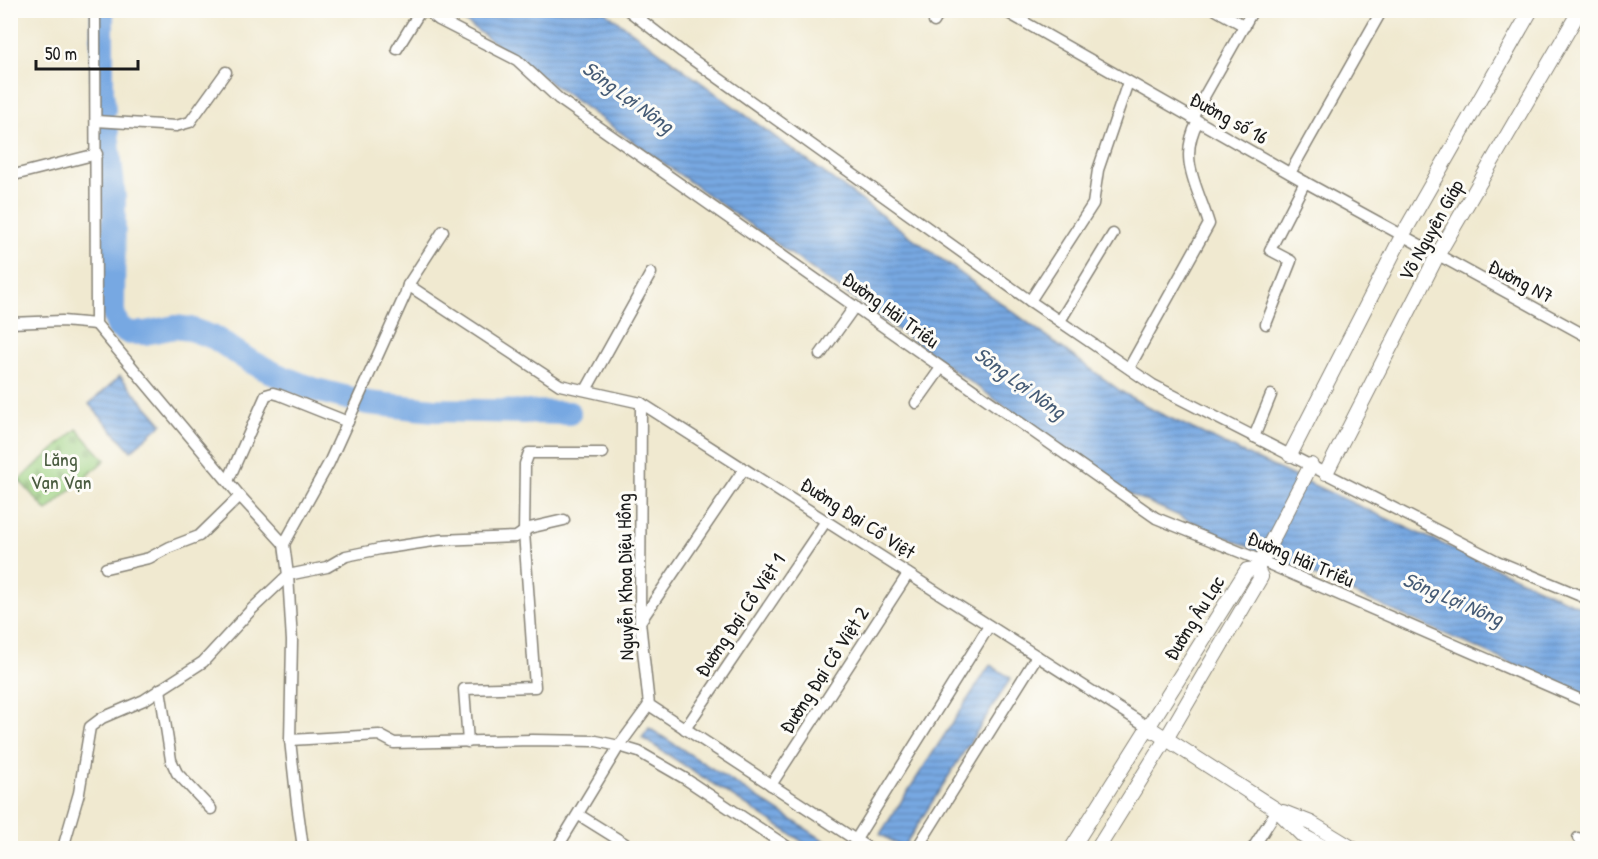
<svg xmlns="http://www.w3.org/2000/svg" width="1598" height="859" viewBox="0 0 1598 859" font-family="'Patrick Hand',sans-serif">
	<style>
		.cemetery { fill: url(#cemetery-stones); stroke: #5d7750; stroke-width: 1.5 }
		.water { fill: url(#water-rules); stroke: #4a627f; stroke-width: 1.5 }
		.lines { fill: none; stroke-linecap: round; stroke-linejoin: round }
		.river { stroke: #77a8e2; stroke-width: 24 }
		.minor-casing { stroke: #868276; stroke-width: 13 }
		.tertiary-casing { stroke: #868276; stroke-width: 16 }
		.minor { stroke: #fff; stroke-width: 10 }
		.tertiary { stroke: #fff; stroke-width: 14 }
		.labels { text-anchor: middle; stroke-width: 6; stroke-linejoin: round; paint-order: stroke }
		.street-label { font-size: 20px; fill: #1c1c1c; stroke: #fdfcf7 }
		.park-label { font-size: 20px; fill: #4a5c40; stroke: #fdfcf7 }
		.water-label { font-size: 21px; font-style: italic; fill: #455b75; stroke: #fdfcf7 }
	</style>
	<defs>
		<pattern id="cemetery-stones" width="16" height="16" patternUnits="userSpaceOnUse" patternTransform="scale(1.5)"><rect width="16" height="16" fill="#9ed283"/><path d="M2 7V4a2 2 0 0 1 4 0v3zM10 15v-3a2 2 0 0 1 4 0v3z" fill="#88b471"/></pattern>
		<pattern id="water-rules" width="6" height="5" patternUnits="userSpaceOnUse" patternTransform="scale(1.5)"><rect width="6" height="5" fill="#77a8e2"/><path d="M0 2.5h6" fill="none" stroke="#6188b6"/></pattern>
	</defs>
	<rect width="100%" height="100%" fill="#fdfcf7"/>
	<filter id="ink" filterUnits="userSpaceOnUse"><feTurbulence type="fractalNoise" baseFrequency=".0167" numOctaves="2"/><feDisplacementMap in="SourceGraphic" scale="12" xChannelSelector="R" yChannelSelector="G"/><feConvolveMatrix kernelMatrix="1 2 1 2 8 2 1 2 1" color-interpolation-filters="sRGB"/></filter>
	<filter id="wash" filterUnits="userSpaceOnUse"><feTurbulence type="fractalNoise" baseFrequency=".008" numOctaves="4" result="noise"/><feDisplacementMap in="SourceGraphic" scale="24" xChannelSelector="R" yChannelSelector="G"/><feGaussianBlur stdDeviation="1.35" result="paint"/><feColorMatrix in="noise" values="0 0 0 0 0 0 0 0 0 0 0 0 0 0 0 0 0 1.4 0 .05"/><feComposite in="paint" operator="in"/></filter>
	<g filter="url(#wash)">
		<rect width="100%" height="100%" fill="#f0e9d0"/>
		<polygon class="cemetery" points="77,429 105,460 47,511 19,480"/>
		<g class="water">
			<polygon points="450,11 604,11 1122,392 1155,411 1250,456 1587,610 1587,697 1125,492"/>
			<polygon points="120,376 162,424 131,451 89,404"/>
			<polygon points="990,665 1011,678 903,848 880,834"/>
			<polygon points="649,728 836,848 812,848 642,738"/>
		</g>
		<g class="lines">
			<g class="river">
				<polyline points="102,10 102,91 104,110"/>
				<polyline points="107,132 114,199 113,312 118,327 130,333 145,333 175,327 190,329 215,338 248,360 277,375 312,389 368,403 434,410 569,413"/>
			</g>
		</g>
	</g>
	<g filter="url(#ink)">
		<g class="lines">
			<defs>
				<g id="minor">
					<polyline points="95,10 96,324 240,496 284,544"/>
					<polyline points="426,10 439,20 517,60 559,99 1156,518 1262,561 1588,703"/>
					<polyline points="628,10 682,52 1030,301 1153,385 1497,561 1588,599"/>
					<polyline points="1003,10 1305,182 1588,337"/>
					<polyline points="1216,10 1245,26"/>
					<polyline points="920,12 921,10"/>
					<polyline points="934,22 941,10"/>
					<polyline points="397,49 421,10"/>
					<polyline points="1192,118 1253,10"/>
					<polyline points="96,121 176,126 190,122 226,72"/>
					<polyline points="1290,173 1382,10"/>
					<polyline points="10,176 97,154"/>
					<polyline points="408,285 560,385 641,403 1148,727"/>
					<polyline points="1030,301 1093,204 1098,170 1128,82"/>
					<polyline points="1060,321 1113,234"/>
					<polyline points="10,323 62,321 96,324"/>
					<polyline points="1266,324 1291,261 1270,250 1305,182"/>
					<polyline points="820,355 855,306"/>
					<path d="M1129,368L1209,224C1198,186 1177,160 1198,121"/>
					<polyline points="586,390 651,273"/>
					<polyline points="641,403 640,622 649,705 868,848"/>
					<polyline points="916,403 941,368"/>
					<polyline points="1254,437 1271,395"/>
					<polyline points="228,481 266,395 273,393 280,395 348,422"/>
					<polyline points="106,568 149,558 170,547 199,536 240,496"/>
					<polyline points="640,622 744,469"/>
					<polyline points="160,689 171,760 177,773 211,809"/>
					<polyline points="685,729 826,521"/>
					<polyline points="290,740 379,735 394,743 532,740 596,741 619,746 639,752 684,778 789,848"/>
					<polyline points="468,742 464,689 535,687 524,532 525,464 529,453 603,453"/>
					<polyline points="771,785 908,574"/>
					<polyline points="579,815 632,848"/>
					<polyline points="1578,838 1588,843"/>
					<polyline points="855,841 989,626"/>
					<polyline points="63,848 79,793 90,727 102,718 144,700 203,662 252,609 288,575 284,544 329,463 405,295 408,285 443,231"/>
					<polyline points="303,848 297,804 290,740 292,641 288,575 327,567 346,556 380,549 440,540 516,537 529,528 564,520"/>
					<polyline points="557,848 619,746 649,705"/>
					<polyline points="917,848 1037,656"/>
					<polyline points="1253,848 1277,810"/>
				</g>
				<g id="tertiary">
					<polyline points="1290,455 1402,236 1531,10"/>
					<polyline points="1326,473 1437,256 1580,10"/>
					<polyline points="1257,569 1311,465"/>
					<polyline points="1148,727 1277,810 1303,836 1325,848"/>
					<polyline points="1283,812 1311,823 1352,848"/>
					<polyline points="1072,848 1247,570 1257,569"/>
					<polyline points="1098,848 1166,739 1261,577 1257,569"/>
				</g>
			</defs>
			<use href="#minor" class="minor-casing"/>
			<use href="#tertiary" class="tertiary-casing"/>
			<use href="#minor" class="minor"/>
			<use href="#tertiary" class="tertiary"/>
		</g>
	</g>
	<g class="labels">
		<g class="street-label">
			<text transform="translate(1229 118) rotate(29)" y="7">Đường số 16</text>
			<text transform="translate(1431 230) rotate(-61)" y="7">Võ Nguyên Giáp</text>
			<text transform="translate(1521 281) rotate(28)" y="7">Đường N7</text>
			<text transform="translate(891 310) rotate(36)" y="7">Đường Hải Triều</text>
			<text transform="translate(858 518) rotate(33)" y="7">Đường Đại Cồ Việt</text>
			<text transform="translate(1301 559) rotate(23)" y="7">Đường Hải Triều</text>
			<text transform="translate(625 577) rotate(-91)" y="7">Nguyễn Khoa Diệu Hồng</text>
			<text transform="translate(740 615) rotate(-56)" y="7">Đường Đại Cồ Việt 1</text>
			<text transform="translate(1194 618) rotate(-58)" y="7">Đường Âu Lạc</text>
			<text transform="translate(824 670) rotate(-57)" y="7">Đường Đại Cồ Việt 2</text>
		</g>
		<g class="park-label">
			<text x="61" y="466">Lăng<tspan x="61" dy="23">Vạn Vạn</tspan></text>
		</g>
		<g class="water-label">
			<text transform="translate(628 97) rotate(36)" y="7">Sông Lợi Nông</text>
			<text transform="translate(1020 383) rotate(36)" y="7">Sông Lợi Nông</text>
			<text transform="translate(1453 599) rotate(23)" y="7">Sông Lợi Nông</text>
		</g>
	</g>
	<rect width="1598" height="859" fill="none" stroke="#fdfcf7" stroke-width="36"/>
	<path d="M36 60v9h102v-9" fill="none" stroke="#1c1c1c" stroke-width="3"/>
	<text x="45" y="60" font-size="18" fill="#1c1c1c" stroke="#fdfcf7" stroke-width="4.5" paint-order="stroke">50 m</text>
</svg>
